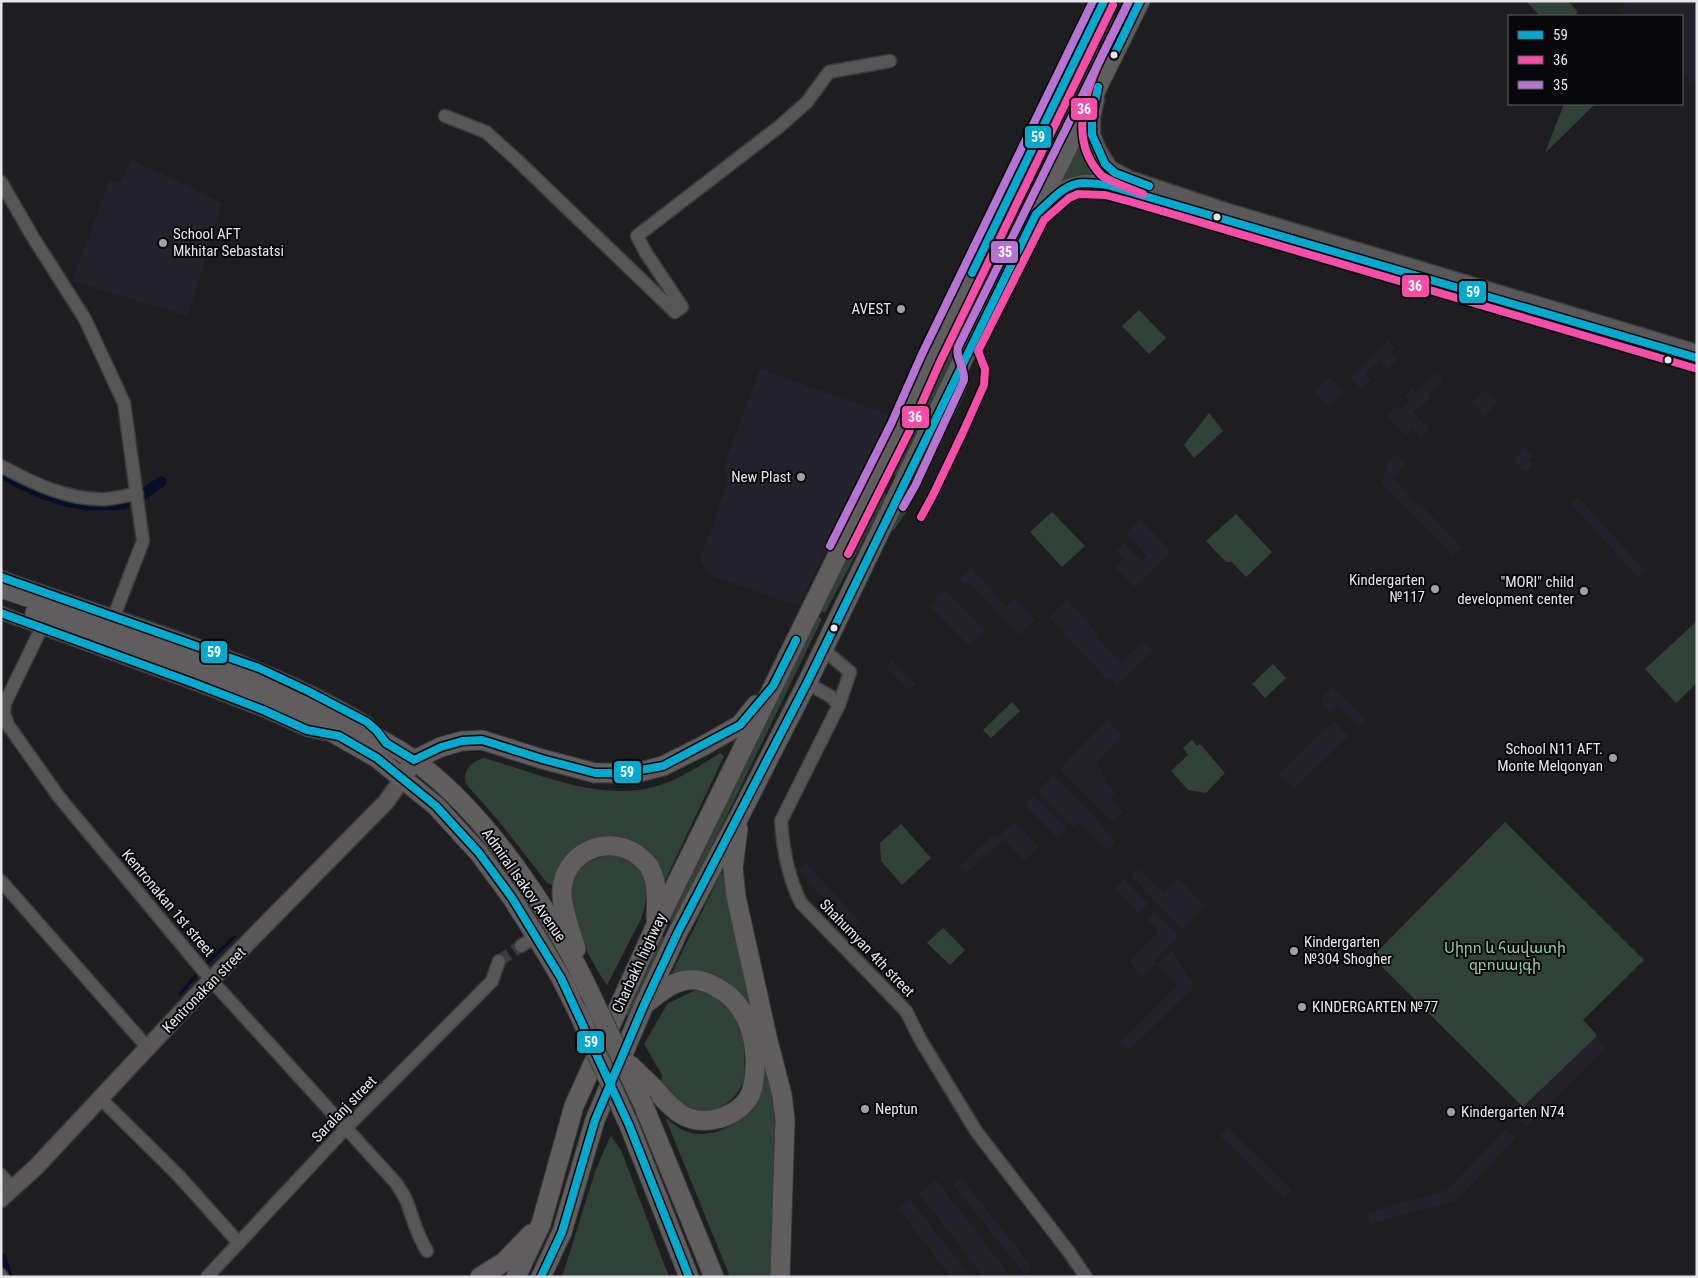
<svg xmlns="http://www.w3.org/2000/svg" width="1698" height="1278" viewBox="0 0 1698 1278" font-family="'Roboto Condensed','Noto Sans Armenian',sans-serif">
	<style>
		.built { fill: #23212c }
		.green { fill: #304237 }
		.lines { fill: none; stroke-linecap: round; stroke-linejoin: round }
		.stream { stroke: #050f27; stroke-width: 3 }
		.canal { stroke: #050f27; stroke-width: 11 }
		.minor-tunnel { stroke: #3c3c3f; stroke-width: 12; stroke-dasharray: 12 6; stroke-linecap: butt }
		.minor-casing { stroke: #3b3b3c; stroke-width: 15 }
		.major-casing { stroke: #3b3b3c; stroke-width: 19 }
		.highway-casing { stroke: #3b3b3c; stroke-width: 21 }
		.minor { stroke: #565656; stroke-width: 12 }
		.major { stroke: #595757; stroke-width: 16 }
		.highway { stroke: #5f5d5d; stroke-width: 19 }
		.highway-bridge-casing { stroke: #3b3b3c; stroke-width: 21; stroke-linecap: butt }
		.highway-bridge { stroke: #5f5d5d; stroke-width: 19 }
		.bus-1-casing { stroke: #08070a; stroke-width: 11 }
		.bus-2-casing { stroke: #08070a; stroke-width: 11 }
		.bus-3-casing { stroke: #08070a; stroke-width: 11 }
		.bus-1 { stroke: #00a9ce; stroke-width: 8 }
		.bus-2 { stroke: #f54da8; stroke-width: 8 }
		.bus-3 { stroke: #b673d3; stroke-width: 8 }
		.bus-dot { fill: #e6e6ea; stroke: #08070a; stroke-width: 2 }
		.poi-dot { fill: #a0a0a4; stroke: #08070a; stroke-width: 2 }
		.labels { text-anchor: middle; stroke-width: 4; stroke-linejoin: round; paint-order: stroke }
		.poi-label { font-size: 15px; fill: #e6e6ea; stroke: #08070a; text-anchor: start }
		.street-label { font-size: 15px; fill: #e6e6ea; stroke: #08070a }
		.park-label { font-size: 15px; fill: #8ed0a9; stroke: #08070a }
		.line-badge { stroke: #08070a; stroke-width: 2 }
		.badge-label { font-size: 14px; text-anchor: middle; font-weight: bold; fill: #fff }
	</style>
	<rect width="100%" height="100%" fill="#1e1e21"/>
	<g class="built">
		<polygon points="1628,1 1697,1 1697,88 1682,71 1682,16 1623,16 1618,11"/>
		<polygon points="131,159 222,203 188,316 72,281 109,181 121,183"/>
		<polygon points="1388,340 1395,348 1391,352 1398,360 1388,369 1379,361 1365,374 1371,380 1361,389 1350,377"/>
		<polygon points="760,369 894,417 798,606 709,575 700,560 728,480 724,465"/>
		<polygon points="1435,373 1444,381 1428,396 1430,398 1417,410 1416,409 1413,412 1429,429 1421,437 1413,428 1406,435 1387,416 1396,406 1401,410 1410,401 1405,396 1412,389 1416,392"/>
		<polygon points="1329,377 1344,391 1328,407 1314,392"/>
		<polygon points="1485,390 1498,402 1485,415 1472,403"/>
		<polygon points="1524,448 1532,456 1529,460 1533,463 1529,471 1523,470 1513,461"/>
		<polygon points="1396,454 1407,464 1392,478 1421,509 1423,507 1462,548 1453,556 1381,483 1388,466 1386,464"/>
		<polygon points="1578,497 1645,571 1638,577 1571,504"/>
		<polygon points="1141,520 1171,552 1134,587 1115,567 1124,559 1116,550 1124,543 1141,561 1147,556 1126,533"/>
		<polygon points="971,568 1007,607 1015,599 1035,620 1019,635 968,582 965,584 959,579"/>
		<polygon points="945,590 984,631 969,646 929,605"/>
		<polygon points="1067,600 1099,635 1097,638 1120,663 1144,641 1153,651 1117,685 1109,677 1107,679 1049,617"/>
		<polygon points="892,661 916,684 909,690 886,667"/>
		<polygon points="1333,687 1366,720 1360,727 1337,704 1329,712 1319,701"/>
		<polygon points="1107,720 1122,735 1095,763 1103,771 1101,773 1108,780 1105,783 1115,793 1110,799 1123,812 1113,822 1060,770 1064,766 1063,765"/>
		<polygon points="1334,721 1348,736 1294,789 1279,774"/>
		<polygon points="1053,775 1101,823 1099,826 1115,842 1107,850 1079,823 1074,827 1038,791"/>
		<polygon points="1034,796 1067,829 1058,838 1025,805"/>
		<polygon points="1015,822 1039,847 1024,861 1003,839 967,873 960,866 994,834 998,837"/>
		<polygon points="806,863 859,921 851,928 798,870"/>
		<polygon points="1139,868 1163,893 1179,878 1205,907 1182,929 1131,875"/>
		<polygon points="1124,879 1148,904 1138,913 1114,888"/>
		<polygon points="1154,912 1178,936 1155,960 1156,963 1143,976 1129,962 1159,931 1147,919"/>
		<polygon points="1172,951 1194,987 1129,1050 1120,1042 1177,986 1157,965"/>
		<polygon points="1596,1037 1606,1048 1526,1127 1516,1117"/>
		<polygon points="1227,1127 1292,1190 1285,1198 1219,1135"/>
		<polygon points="1506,1129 1516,1138 1457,1200 1370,1224 1367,1213 1447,1190"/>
		<polygon points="961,1177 1033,1268 1025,1275 953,1184"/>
		<polygon points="936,1180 1011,1277 984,1277 919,1193"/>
		<polygon points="910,1199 970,1277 951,1277 898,1208"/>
	</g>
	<g class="green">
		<polygon points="1526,1 1568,1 1578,12 1574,16 1540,16"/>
		<polygon points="1110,12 1121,18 1064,135 1059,137 1055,135 1052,130"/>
		<polygon points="1564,104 1595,104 1545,153"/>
		<path d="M1082,137L1085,138C1086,155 1096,164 1110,172L1107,180C1090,175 1078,172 1063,181L1060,180Z"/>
		<polygon points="1032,179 1037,181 1039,185 1010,244 999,238 1028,180"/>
		<polygon points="995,246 1007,251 896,476 890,472 909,433 922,393"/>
		<polygon points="1139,310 1166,338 1149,354 1122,326"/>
		<polygon points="965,375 969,383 964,395 907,511 894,530 887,532"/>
		<polygon points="1209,413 1223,431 1194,458 1184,445"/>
		<polygon points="878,488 884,492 886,497 825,613 817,609"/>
		<polygon points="1052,512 1085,546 1062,567 1030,532"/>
		<polygon points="1236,514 1272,552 1246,577 1232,562 1226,562 1206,541"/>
		<polygon points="815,616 822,619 715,840 673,923 669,920"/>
		<polygon points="1697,621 1697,683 1676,703 1645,669"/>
		<polygon points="1273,664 1286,678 1265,698 1252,684"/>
		<polygon points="1012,702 1020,711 991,738 983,730"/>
		<polygon points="1192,740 1197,746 1200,744 1225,773 1206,793 1188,790 1171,771 1188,755 1183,748"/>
		<path d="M720,753L724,756L664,883L613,840L554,886L547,883L498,820L466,784C462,771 472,761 484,758C541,774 603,805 663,784C684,777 702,764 720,753Z"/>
		<polygon points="1505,822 1644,960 1583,1020 1596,1034 1596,1037 1523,1107 1372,957"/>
		<polygon points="901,824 931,858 902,885 881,861 880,843"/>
		<path d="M610,855C650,858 652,887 641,919L607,985C589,958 557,901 579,871C586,861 599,858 610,855Z"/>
		<path d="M721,873L724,874L750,1000L745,1002C718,969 709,975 670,977Z"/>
		<polygon points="943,928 965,950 950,965 927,943"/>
		<polygon points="661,936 665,938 628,1016 624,1013"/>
		<path d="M696,990C708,994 725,999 732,1011C742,1025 745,1042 744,1058C744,1065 745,1072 744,1078C740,1097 721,1110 703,1115L677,1102L661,1084L662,1075L644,1044L668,1003Z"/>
		<path d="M764,1058C783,1129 774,1204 771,1277H730L665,1117C672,1123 681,1131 691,1133C715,1139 748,1120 759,1098C762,1090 761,1069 761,1060Z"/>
		<polygon points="611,1136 621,1150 669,1277 562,1277 595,1172 605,1148"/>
	</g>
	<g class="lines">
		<g class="stream">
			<polyline points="208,962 234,937"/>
			<polyline points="180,994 199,972"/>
		</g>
		<g class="canal">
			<path d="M1,472C26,488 52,499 81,504C95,506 111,504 124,504"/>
			<polyline points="142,495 161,482"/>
			<polyline points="1,1258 7,1277"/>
		</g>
		<polyline class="minor-tunnel" points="499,961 521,946"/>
		<defs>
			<g id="minor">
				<polyline points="445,116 486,132 518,161 675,312 682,307 646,253 637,236 780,126 807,102 829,72 890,61"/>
				<polyline points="1,182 34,239 85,319 124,403 143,541 114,616"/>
				<path d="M1,466C33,483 69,501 107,499C117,498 127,495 137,494"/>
				<path d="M1,577C51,595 102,612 152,629C226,655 300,682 367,723"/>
				<polyline points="1,613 193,683 263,710 307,730 327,734"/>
				<path d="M42,627L5,703L4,713L8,725L59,797L211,980L396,1183C400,1190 406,1197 408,1205C414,1222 417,1235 427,1251"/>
				<polyline points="823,649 850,672 839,705"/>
				<path d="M807,683L830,696L839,705L781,821C783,850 788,877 801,903L906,1011L920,1039L976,1131L1069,1252L1086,1277"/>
				<polyline points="1,881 148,1048"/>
				<polyline points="521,946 536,936"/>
				<polyline points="101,1099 178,1175 239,1243"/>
				<polyline points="1,1175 13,1189"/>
				<polyline points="1,1275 2,1277"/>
				<polyline points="207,1277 345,1129 492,981 499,961"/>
			</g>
			<g id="major">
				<polyline points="1096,99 1092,117 1092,135 1098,150 1109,168 1129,179 1225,211 1697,353"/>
				<path d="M1037,213C1046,205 1054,196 1063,190C1088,174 1121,188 1146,195"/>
				<polyline points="1,1199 37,1166 211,980 386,802 403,778"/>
			</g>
			<g id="highway">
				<path d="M1,588C112,626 224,661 329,714C358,728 389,742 415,761C486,813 552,912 589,991"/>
				<polyline points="35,613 237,686 297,712 377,758 436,806 479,853 512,898 536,936 561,978 578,1012"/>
				<polyline points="409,768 414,760 441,747 462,741 482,740 542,759 595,773 624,773 640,772 663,766 703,746 740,725 756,705"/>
				<polyline points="738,829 733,868 736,897 768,1041 782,1095 785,1120 780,1277"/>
				<path d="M576,949C571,932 561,907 562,890C564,854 604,834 635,853C640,857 645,861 649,866C658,882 657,901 656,918"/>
				<path d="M645,1004C657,995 671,982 687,980C697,979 708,982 716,987C747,1003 757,1038 755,1071C754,1080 753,1093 747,1100C740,1110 727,1117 716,1119C686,1126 671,1108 653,1087"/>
				<polyline points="643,1104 714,1277"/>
				<polyline points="629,1125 689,1277"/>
				<polyline points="480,1277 504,1262 531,1234"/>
				<polyline points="516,1277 541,1224 574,1106 656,925 900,428 931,358 1104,1"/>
				<polyline points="541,1277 562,1232 595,1120 644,1005 678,932 741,813 807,683 967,351 1140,1"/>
			</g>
		</defs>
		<use href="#minor" class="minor-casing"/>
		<use href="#major" class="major-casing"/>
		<use href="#highway" class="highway-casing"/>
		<use href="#minor" class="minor"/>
		<use href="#major" class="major"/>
		<use href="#highway" class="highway"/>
		<defs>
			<g id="highway-bridge">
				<polyline points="589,991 643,1104"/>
				<polyline points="578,1012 629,1125"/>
				<polyline points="629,1064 653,1087"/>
			</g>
		</defs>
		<use href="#highway-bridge" class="highway-bridge-casing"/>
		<use href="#highway-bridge" class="highway-bridge"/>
		<defs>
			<g id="bus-1">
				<polyline points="1114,55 1140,1"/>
				<polyline points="1098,87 1092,117 1092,135 1105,164 1115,173 1149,186"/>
				<polyline points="972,273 1104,1"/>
				<polyline points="1,577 259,668 308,691 367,722 377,731 386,743 414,760 441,747 462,741 482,740 542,759 595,773 624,773 663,766 740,725 773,686 796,640"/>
				<polyline points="1,613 193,683 263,710 307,730 339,736 377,758 436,806 479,853 512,898 561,978 629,1125 689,1277"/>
				<path d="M541,1277L562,1232L595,1120L644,1005L678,932L807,683L1036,214C1049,203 1064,183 1083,183C1091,183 1099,184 1107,185L1697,358"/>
			</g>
			<g id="bus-2">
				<path d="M1129,1C1107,50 1054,125 1101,175C1108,181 1134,190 1143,194"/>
				<polyline points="921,517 933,495 964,430 984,385 985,369 978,351 1044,220 1069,198 1078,194 1105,195 1128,201 1694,368"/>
				<polyline points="848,554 909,432 940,362 1113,5"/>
			</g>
			<g id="bus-3">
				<path d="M903,507L915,486L964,380C965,368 955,358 958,347L1129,1"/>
				<polyline points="830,546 891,424 922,354 1093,1"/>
			</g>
		</defs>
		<use href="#bus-1" class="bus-1-casing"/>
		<use href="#bus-2" class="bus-2-casing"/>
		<use href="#bus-3" class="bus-3-casing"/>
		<use href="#bus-1" class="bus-1"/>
		<use href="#bus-2" class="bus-2"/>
		<use href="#bus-3" class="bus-3"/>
	</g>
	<g class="bus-dot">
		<circle cx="1114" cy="55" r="4.5"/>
		<circle cx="1217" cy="217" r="4.5"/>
		<circle cx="1668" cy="360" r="4.5"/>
		<circle cx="834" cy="628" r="4.5"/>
	</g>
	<g class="poi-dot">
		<circle cx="163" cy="243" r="5"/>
		<circle cx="901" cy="309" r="5"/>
		<circle cx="801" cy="477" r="5"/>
		<circle cx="1435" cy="589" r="5"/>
		<circle cx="1584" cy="591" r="5"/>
		<circle cx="1613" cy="758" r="5"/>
		<circle cx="1294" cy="951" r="5"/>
		<circle cx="1302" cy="1007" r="5"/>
		<circle cx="865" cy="1109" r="5"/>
		<circle cx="1451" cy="1112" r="5"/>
	</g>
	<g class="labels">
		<g class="poi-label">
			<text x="173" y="239">School AFT<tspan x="173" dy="17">Mkhitar Sebastatsi</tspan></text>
			<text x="891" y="314" text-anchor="end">AVEST</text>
			<text x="791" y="482" text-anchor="end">New Plast</text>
			<text x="1425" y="585" text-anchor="end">Kindergarten<tspan x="1425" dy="17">№117</tspan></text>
			<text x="1574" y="587" text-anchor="end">"MORI" child<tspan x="1574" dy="17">development center</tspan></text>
			<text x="1603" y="754" text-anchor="end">School N11 AFT.<tspan x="1603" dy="17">Monte Melqonyan</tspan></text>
			<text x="1304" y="947">Kindergarten<tspan x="1304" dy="17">№304 Shogher</tspan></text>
			<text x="1312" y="1012">KINDERGARTEN №77</text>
			<text x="875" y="1114">Neptun</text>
			<text x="1461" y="1117">Kindergarten N74</text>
		</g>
		<g class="street-label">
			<text transform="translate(524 885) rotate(55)" y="5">Admiral Isakov Avenue</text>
			<text transform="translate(168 903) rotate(50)" y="5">Kentronakan 1st street</text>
			<text transform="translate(867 948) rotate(46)" y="5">Shahumyan 4th street</text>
			<text transform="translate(639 963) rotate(-65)" y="5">Charbakh highway</text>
			<text transform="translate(204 990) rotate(-46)" y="5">Kentronakan street</text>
			<text transform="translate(344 1109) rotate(-46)" y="5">Saralanj street</text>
		</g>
		<g class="park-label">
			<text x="1505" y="953">Սիրո և հավատի<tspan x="1505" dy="17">զբոսայգի</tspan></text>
		</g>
	</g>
	<g class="line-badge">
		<rect x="1070" y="97" width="28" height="24" rx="5" fill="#f54da8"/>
		<rect x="1024" y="125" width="28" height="24" rx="5" fill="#00a9ce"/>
		<rect x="990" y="240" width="29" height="24" rx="5" fill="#b673d3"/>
		<rect x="1401" y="274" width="29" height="24" rx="5" fill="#f54da8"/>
		<rect x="1458" y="280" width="29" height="24" rx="5" fill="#00a9ce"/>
		<rect x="901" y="405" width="29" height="24" rx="5" fill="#f54da8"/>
		<rect x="200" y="640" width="28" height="24" rx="5" fill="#00a9ce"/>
		<rect x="613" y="760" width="29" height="24" rx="5" fill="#00a9ce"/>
		<rect x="576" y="1030" width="29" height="24" rx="5" fill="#00a9ce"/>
	</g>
	<g class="badge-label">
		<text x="1084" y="114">36</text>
		<text x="1038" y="142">59</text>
		<text x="1005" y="257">35</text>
		<text x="1415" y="291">36</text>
		<text x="1473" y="297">59</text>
		<text x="915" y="422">36</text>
		<text x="214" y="657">59</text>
		<text x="627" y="777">59</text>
		<text x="591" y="1047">59</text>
	</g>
	<rect width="1698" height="1278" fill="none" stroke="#e6e6ea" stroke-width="5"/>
	<rect x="1508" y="15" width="175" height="90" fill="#08070a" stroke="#616064"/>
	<rect x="1518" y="31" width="25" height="8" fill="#00a9ce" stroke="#616064"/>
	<text x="1553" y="40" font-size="15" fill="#e6e6ea">59</text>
	<rect x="1518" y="56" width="25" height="8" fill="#f54da8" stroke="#616064"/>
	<text x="1553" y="65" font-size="15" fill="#e6e6ea">36</text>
	<rect x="1518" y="81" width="25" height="8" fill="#b673d3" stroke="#616064"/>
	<text x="1553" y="90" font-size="15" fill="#e6e6ea">35</text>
</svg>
